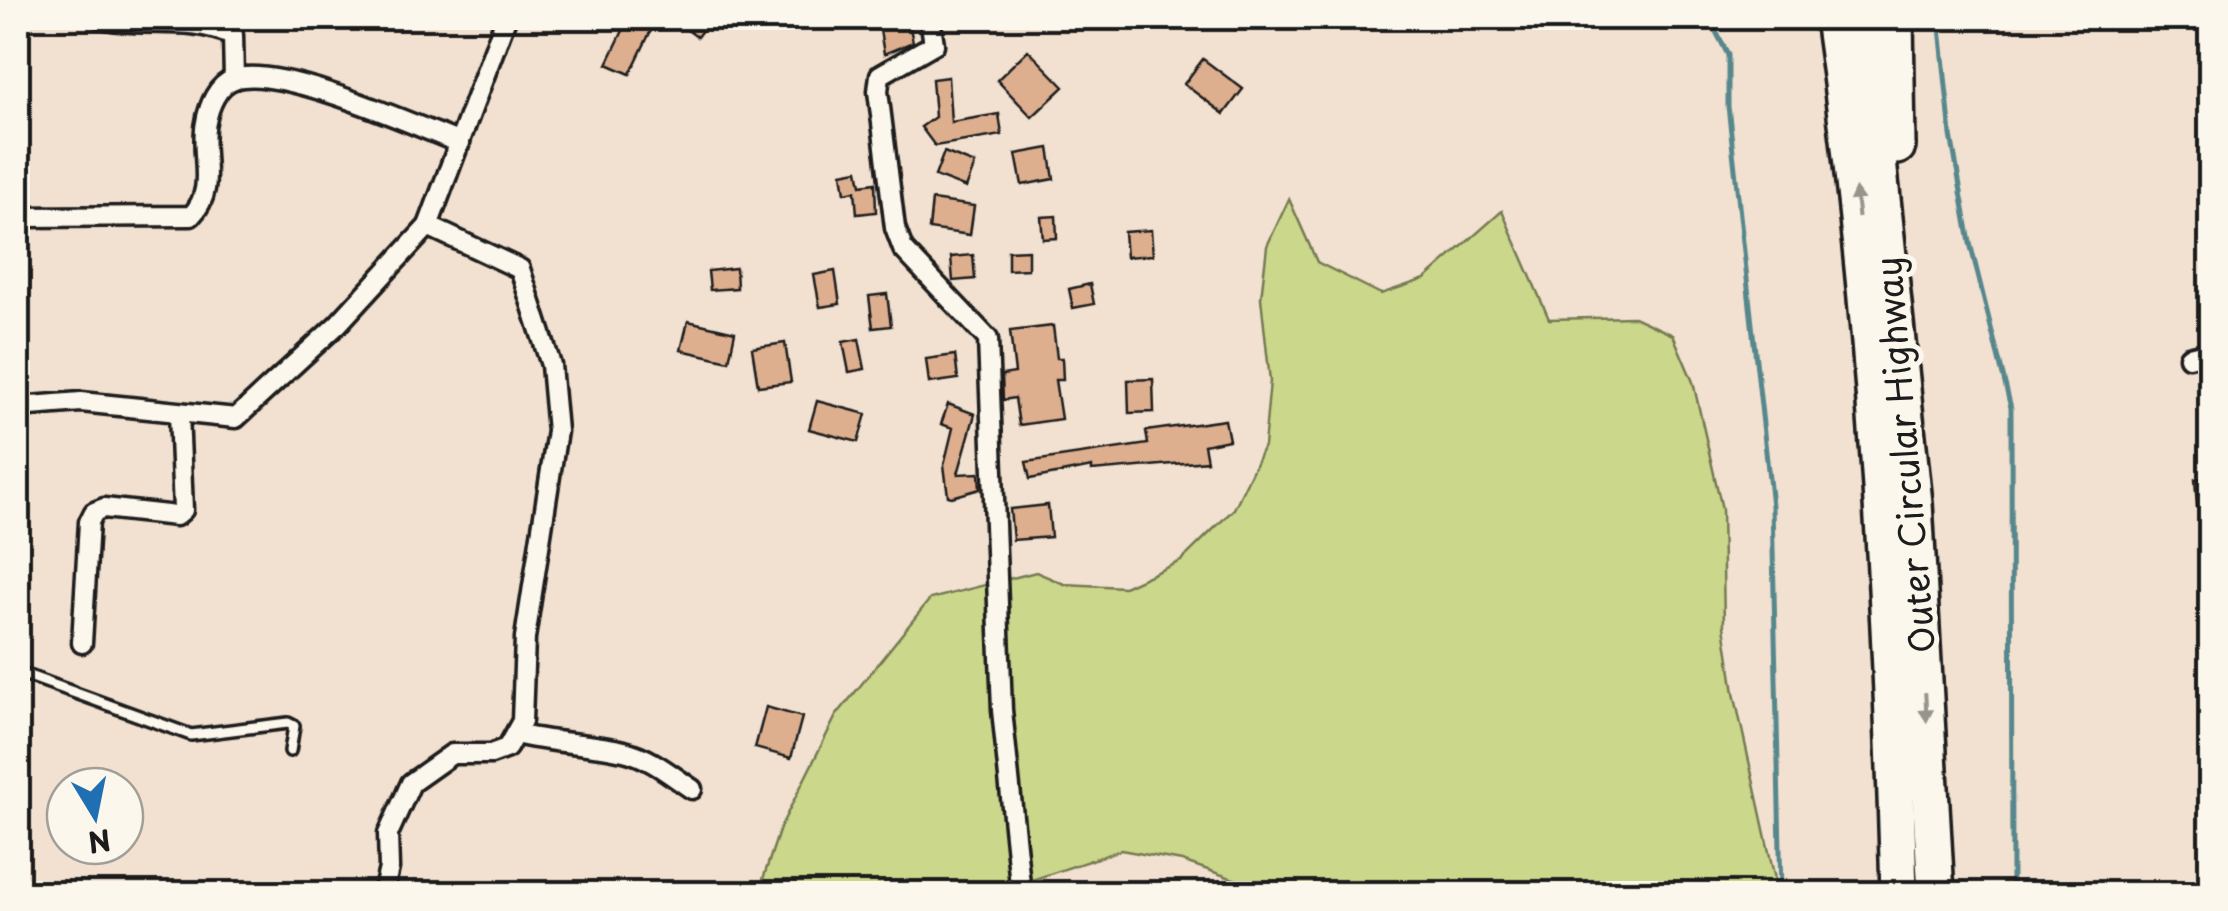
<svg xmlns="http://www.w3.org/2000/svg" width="2228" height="911" viewBox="0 0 2228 911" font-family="'Playpen Sans',sans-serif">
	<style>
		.green { fill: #cbd78a; stroke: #747a53; stroke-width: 2.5 }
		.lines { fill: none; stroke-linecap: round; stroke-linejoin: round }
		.stream { stroke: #57878d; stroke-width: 5 }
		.building { fill: #deaf8f; stroke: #1c1c1c; stroke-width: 2.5 }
		.service-casing { stroke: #1c1c1c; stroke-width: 16 }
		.minor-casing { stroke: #1c1c1c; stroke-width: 25 }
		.motorway-casing { stroke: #1c1c1c; stroke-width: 42 }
		.service { stroke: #fbf7ec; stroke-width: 9 }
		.minor { stroke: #fbf7ec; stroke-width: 18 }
		.motorway { stroke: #fbf7ec; stroke-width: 35 }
		.oneway { fill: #97948e }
		.labels { text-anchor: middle; stroke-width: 10; stroke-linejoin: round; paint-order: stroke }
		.street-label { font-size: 35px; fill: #1c1c1c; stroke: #fbf7ec }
	</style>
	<rect width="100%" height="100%" fill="#f2e1d0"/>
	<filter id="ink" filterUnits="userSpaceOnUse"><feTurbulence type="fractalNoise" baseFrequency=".01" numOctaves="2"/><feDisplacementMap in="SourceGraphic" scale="20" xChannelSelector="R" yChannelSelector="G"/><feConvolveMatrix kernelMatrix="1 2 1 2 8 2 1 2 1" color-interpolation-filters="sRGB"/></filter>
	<g filter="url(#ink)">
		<polygon class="green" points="1289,199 1317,262 1381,294 1425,279 1502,211 1549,319 1634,317 1673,335 1693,382 1722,509 1724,626 1734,693 1778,893 1274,893 1182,861 1121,850 993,893 758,894 780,828 836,716 930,599 1036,572 1064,584 1124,587 1181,561 1234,509 1264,446 1270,381 1261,298 1267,246"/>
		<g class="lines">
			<g class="stream">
				<polyline points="1709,18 1728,55 1728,106 1772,506 1781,894"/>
				<polyline points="1939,18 1951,135 1970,243 2011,408 2012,894"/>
			</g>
		</g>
		<g class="building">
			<polygon points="629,18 657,18 630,74 607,64"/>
			<polygon points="671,18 711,18 697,37"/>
			<polygon points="878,18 908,18 913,42 884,54"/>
			<polygon points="1028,50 1064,87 1032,117 997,80"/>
			<polygon points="1203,59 1243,89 1224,114 1184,84"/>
			<polygon points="948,77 951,122 999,114 1002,135 935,146 921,127 935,117 932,79"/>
			<polygon points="1049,148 1054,179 1022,185 1016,154"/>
			<polygon points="944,152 975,164 966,188 935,176"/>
			<polygon points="858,170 861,185 875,183 876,212 857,214 855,191 845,193 842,173"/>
			<polygon points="932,200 974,206 970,235 929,229"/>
			<polygon points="1056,216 1057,238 1043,239 1041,217"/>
			<polygon points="1151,230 1153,255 1126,257 1124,232"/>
			<polygon points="1028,250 1028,269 1008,270 1008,251"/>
			<polygon points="973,255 975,279 953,281 951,257"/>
			<polygon points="736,268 737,288 710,290 708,271"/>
			<polygon points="835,271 840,304 820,307 814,275"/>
			<polygon points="1090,284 1094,304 1073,308 1069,289"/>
			<polygon points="887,294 891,326 873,328 869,296"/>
			<polygon points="688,321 735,332 729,361 681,350"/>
			<polygon points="1053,326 1057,358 1062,358 1063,380 1055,380 1061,419 1019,425 1015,398 1003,400 1002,375 1015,373 1010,331"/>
			<polygon points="859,339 865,369 849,372 843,342"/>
			<polygon points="785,343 791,382 758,386 752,348"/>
			<polygon points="955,355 958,379 929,383 926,359"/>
			<polygon points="1153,379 1154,412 1129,413 1128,380"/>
			<polygon points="817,401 866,414 858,442 809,429"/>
			<polygon points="948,404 975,414 958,474 979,473 980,489 952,497 948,496 944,465 953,428 941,424"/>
			<polygon points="1225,420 1229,440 1204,445 1207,461 1092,471 1092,467 1030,479 1026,462 1148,444 1146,431"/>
			<polygon points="2210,478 2210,505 2197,507 2195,479"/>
			<polygon points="1048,505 1051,537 1013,540 1010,509"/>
			<polygon points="766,707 802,717 791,758 755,748"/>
		</g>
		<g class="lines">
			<defs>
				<polyline id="service" points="18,672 191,735 288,723 294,726 290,751"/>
				<g id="minor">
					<path d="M101,18C151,29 184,14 233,35L234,79"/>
					<polyline points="930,18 934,44 880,75 878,91 895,228 903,249 988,339 1002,710 1021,894"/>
					<path d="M18,217L191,216C218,189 199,155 206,122C209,106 217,85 234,79C279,64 414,125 460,143"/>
					<polyline points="2189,357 2210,352"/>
					<polyline points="18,407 81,402 236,418 338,324 428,226"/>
					<polyline points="82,643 89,522 94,512 104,508 176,516 183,510 179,413"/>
					<path d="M516,734C552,743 588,743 624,751C650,757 671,775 692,789"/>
					<polyline points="383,894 389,868 388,834 411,783 452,754 491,754 507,748 522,721 525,638 557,431 551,365 520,269 428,226 506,18"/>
				</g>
				<g id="motorway">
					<path d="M1833,18C1875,308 1891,600 1899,894"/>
					<polyline points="1863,18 1914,503 1936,894"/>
					<polyline points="1895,18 1897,146"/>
				</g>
			</defs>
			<use href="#service" class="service-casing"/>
			<use href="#minor" class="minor-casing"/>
			<use href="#motorway" class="motorway-casing"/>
			<use href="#service" class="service"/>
			<use href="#minor" class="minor"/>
			<use href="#motorway" class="motorway"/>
		</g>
		<defs><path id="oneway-solid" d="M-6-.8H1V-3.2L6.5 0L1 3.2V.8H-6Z" transform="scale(2.5)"/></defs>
		<g class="oneway">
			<use href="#oneway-solid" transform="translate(1857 203) rotate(-96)"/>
			<use href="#oneway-solid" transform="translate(1926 707) rotate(87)"/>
		</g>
	</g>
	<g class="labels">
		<g class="street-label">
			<text transform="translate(1906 455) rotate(-95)" y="12">Outer Circular Highway</text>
		</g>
	</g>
	<rect width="2228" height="911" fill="none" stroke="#fbf7ec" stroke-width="60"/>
	<rect x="30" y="30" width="2168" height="851" fill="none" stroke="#1c1c1c" stroke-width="4" filter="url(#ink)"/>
	<g transform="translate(95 816) rotate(170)"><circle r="48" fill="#fbf7ec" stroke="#a29f99" stroke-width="2.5"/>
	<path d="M0-8L18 38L0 25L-18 38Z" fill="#1f6fb2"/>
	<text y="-15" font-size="28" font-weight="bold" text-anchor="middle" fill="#1c1c1c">N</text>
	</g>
</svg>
